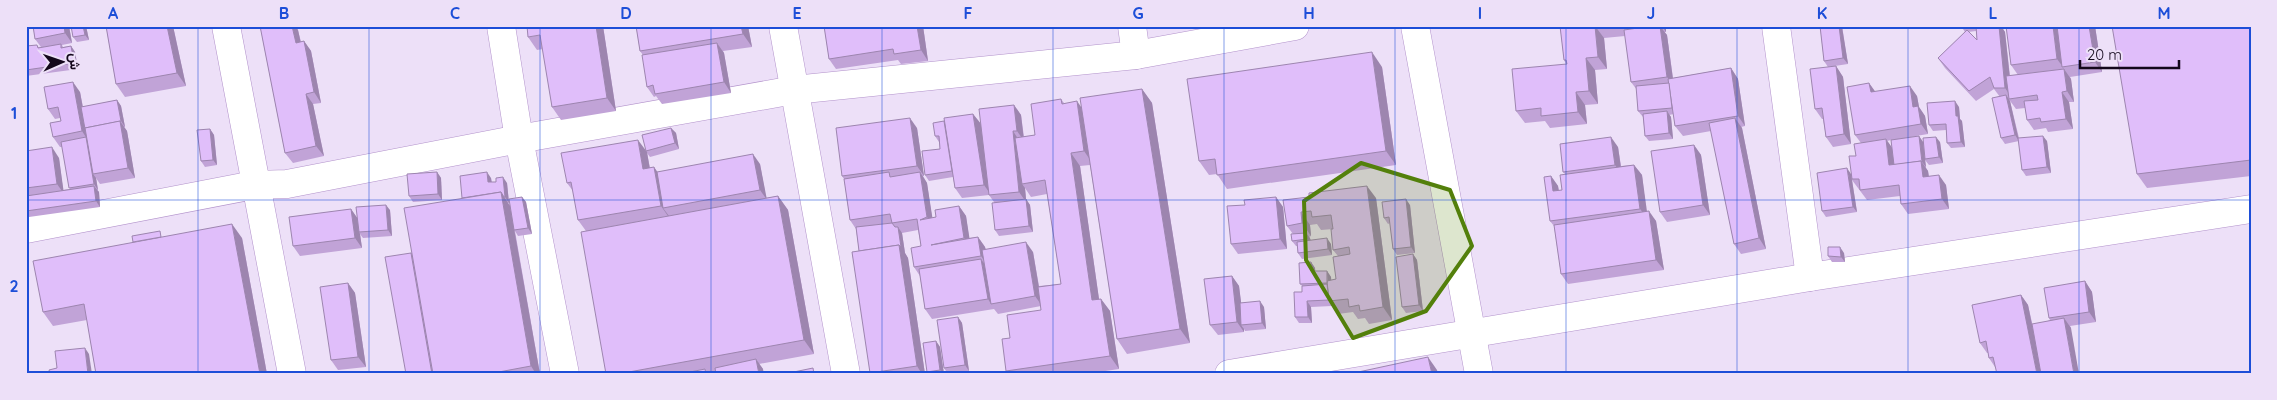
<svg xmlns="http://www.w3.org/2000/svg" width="2277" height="400" viewBox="0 0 2277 400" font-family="Quicksand,Vazirmatn,sans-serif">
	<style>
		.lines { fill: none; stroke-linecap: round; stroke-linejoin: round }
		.street-casing { stroke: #b292cb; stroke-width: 29 }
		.street { stroke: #fff; stroke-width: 28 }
		.wall { fill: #c1a3d7; fill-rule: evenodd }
		.shaded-wall { fill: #9d85af }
		.building { fill: #e0befa; stroke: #9d85af }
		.marked { fill: #53800b; fill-opacity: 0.2; stroke: #53800b; stroke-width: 4; stroke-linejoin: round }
		.grid { fill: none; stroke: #1d4ed8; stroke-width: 1; stroke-opacity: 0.55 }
		.neatline { fill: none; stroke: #1d4ed8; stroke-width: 2 }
		.grid-label { font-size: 16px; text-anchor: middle; font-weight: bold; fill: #1d4ed8 }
	</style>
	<rect width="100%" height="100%" fill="#ede0f8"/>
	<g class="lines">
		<defs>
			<g id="street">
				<polyline points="226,26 292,374"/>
				<polyline points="501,26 519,139 565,374"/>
				<polyline points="783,26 846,374"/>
				<polyline points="1132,26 1136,55"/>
				<polyline points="1415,26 1479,374"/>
				<polyline points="1776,26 1810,277"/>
				<polyline points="26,229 254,185 287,184 519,139 794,90 1136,55 1295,26"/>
				<polyline points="1229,374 1810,277 2251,209"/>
			</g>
		</defs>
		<use href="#street" class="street-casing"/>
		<use href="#street" class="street"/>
	</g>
	<g class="wall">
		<polygon points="33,26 69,26 72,43 62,45 63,47 71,46 75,52 78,69 26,76 26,46 41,47 35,39"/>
		<polygon points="86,26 89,40 77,42 73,37"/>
		<polygon points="106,26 173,26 186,86 125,97 116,84"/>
		<polygon points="260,26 295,26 298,30 301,42 304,41 311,51 321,103 313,104 324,156 293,163 285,153"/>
		<polygon points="603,26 616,111 561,120 552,107 543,49 537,50 528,37"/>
		<polygon points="636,26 748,26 752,47 723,51 724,53 731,93 662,104 656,96 654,97 647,87 643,55 640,51"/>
		<polygon points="824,26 923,26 928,61 901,64 898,60 836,69 829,59"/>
		<polygon points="1560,26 1666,26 1666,32 1664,32 1667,35 1673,78 1731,68 1738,79 1745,126 1741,127 1742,128 1766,249 1741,254 1734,244 1711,131 1683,136 1675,126 1674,114 1669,115 1671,117 1673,139 1649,141 1645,136 1643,117 1638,111 1637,90 1631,82 1625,36 1604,38 1607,69 1595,70 1598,104 1585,105 1587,124 1550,128 1545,121 1525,123 1516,111 1566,64 1564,60"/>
		<polygon points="1820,26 1842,26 1848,64 1828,67 1824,61"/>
		<path d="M1961,26H2001L2005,32L2010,76L2018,75L2011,65L2095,26L2102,72L2070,77L2071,79L2074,102H2069L2073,129L2048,132L2046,128L2034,130L2027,120L2025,108L2016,109L2008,98L2010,101L2019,138L2047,141L2051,173L2026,176L2022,170L2019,141L2005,144L2001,138L2000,97L1994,89L1976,101L1945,68L1938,58L1965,32ZM1976,31L1977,40L1968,32Z"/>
		<polygon points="2251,26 2251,176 2147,188 2137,174"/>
		<polygon points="1836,66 1843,77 1851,144 1833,147 1826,137 1823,119 1822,119 1815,109"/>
		<polygon points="1382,67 1396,165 1227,189 1217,174 1209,175 1199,161"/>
		<path d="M1869,83L1875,92L1917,96L1919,107L1925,116L1928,134L1910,137L1919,136L1923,142H1940L1943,163L1929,165L1925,160L1926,167V168L1928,171L1929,176L1946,185L1949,209L1908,214L1901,204L1900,196L1867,200L1852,180L1857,212L1826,217L1822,211L1851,174L1856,156L1861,143L1855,135ZM1891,140L1892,148L1887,141Z"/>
		<polygon points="1142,89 1152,103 1190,343 1127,354 1117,339 1090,165 1080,166 1099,299 1101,299 1110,311 1119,369 1085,374 1008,374 1006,371 1010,338 1041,310 1041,306 998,314 994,309 932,319 925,309 920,276 914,267 921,246 918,230 902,233 905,253 908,258 925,374 871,374 852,252 859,251 856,229 850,220 844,179 842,176 917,128 924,176 923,176 927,183 932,218 936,217 959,206 966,216 969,238 978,237 985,247 986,249 1033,252 1039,286 1061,284 1047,194 1031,197 1025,188 1026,199 1030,205 1033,232 999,236 995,230 994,202 989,195 962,198 955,188 953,177 929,181 925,175 940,149 939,142 935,136 944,121 973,114 981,124 1014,105 1021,115 1024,137 1035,135 1061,99 1064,103 1081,107"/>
		<polygon points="80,92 83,107 117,100 121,106 125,127 124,127 127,131 135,178 100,184 96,178 98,190 97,190 99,192 100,207 29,217 26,213 26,151 59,158 63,190 70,189 62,147 60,147 53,137 61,121 60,118 55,119 48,109"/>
		<polygon points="1959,107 1960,119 1962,121 1965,147 1951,148 1947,143 1946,130 1933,131 1929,125"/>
		<polygon points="671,128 676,133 679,149 650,157 647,153 650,168 654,167 657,172 760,164 766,198 778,196 788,210 814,354 759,364 763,369 716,372 708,373 708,374 606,374 586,231 578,220 573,191 567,183 646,151"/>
		<polygon points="210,129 214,135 217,165 205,167 201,161"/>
		<polygon points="1694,145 1701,155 1710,215 1667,222 1660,212"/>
		<polygon points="1618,147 1621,166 1634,165 1642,175 1646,211 1656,221 1664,270 1568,284 1561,274 1554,226 1550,221 1551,176 1558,186 1559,190 1562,190 1565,174 1563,172"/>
		<polygon points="437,172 441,178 442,200 413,202 409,196"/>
		<polygon points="491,178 492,182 507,183 509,203 508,203 510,205 522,197 526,202 532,234 518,236 515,231 540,374 406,374 411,253 462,198"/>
		<polygon points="1276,197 1283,207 1287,249 1238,254 1231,244 1245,205"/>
		<polygon points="1376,198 1392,320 1369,324 1365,318 1358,319 1353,312 1338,314 1332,306 1311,307 1312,323 1299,323 1295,317 1302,292 1302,286 1300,284 1311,262 1315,268 1315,271 1327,271 1331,277 1331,280 1336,279 1338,256 1333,250 1333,229 1321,230 1317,224 1310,225 1311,236 1309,237 1311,240 1331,244 1332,255 1302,259 1298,253 1297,246 1296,246 1292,241 1293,234 1287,226 1283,200"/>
		<polygon points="1410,205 1415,253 1397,255 1393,249 1390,223 1388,224 1384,218"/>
		<polygon points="351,209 357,218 390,210 392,236 363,238 360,234 362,248 300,256 293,246"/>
		<polygon points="164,237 242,238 267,374 96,374 87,320 53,326 43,312"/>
		<polygon points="1844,253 1845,262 1832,262 1828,256"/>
		<polygon points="1413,254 1417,260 1423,311 1406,313 1402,307"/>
		<polygon points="1232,276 1239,286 1241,303 1264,307 1266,329 1245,331 1244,329 1244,332 1218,335 1210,325"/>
		<polygon points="2085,281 2092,292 2096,322 2070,326 2071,328 1995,367 1989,358 1988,353 1987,353 1980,343 2021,295 2028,305 2033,327 2050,320 2049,318"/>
		<polygon points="348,283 355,293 366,367 338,370 331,360"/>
		<polygon points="958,317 962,323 969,371 948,374 944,368"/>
		<polygon points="936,341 940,347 944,374 928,374 927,372"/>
	</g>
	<g class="shaded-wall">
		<polygon points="64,26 69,26 72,43 65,33"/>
		<polygon points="83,26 86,26 89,40 85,35"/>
		<polygon points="167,26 173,26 186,86 177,73"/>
		<polygon points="292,26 295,26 298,30 303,53 296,43"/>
		<polygon points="596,26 603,26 616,111 607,98"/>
		<polygon points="741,26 748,26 752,47 743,34"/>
		<polygon points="917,26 923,26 928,61 921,50"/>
		<polygon points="1595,26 1604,38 1607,69 1598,57"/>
		<polygon points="1660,26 1667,35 1674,87 1667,77"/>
		<polygon points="1662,26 1666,26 1666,32"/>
		<polygon points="1839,26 1842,27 1848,64 1843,58"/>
		<polygon points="1999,26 2001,26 2005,32 2012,98 2005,88"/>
		<polygon points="2053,26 2059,26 2063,67 2057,59"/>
		<polygon points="2089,26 2095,26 2102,72 2095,62"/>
		<polygon points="304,41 311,51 321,103 314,92"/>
		<polygon points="717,43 724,53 731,93 724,82"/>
		<polygon points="71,46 75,52 78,69 74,63"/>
		<polygon points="1372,52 1382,67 1396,165 1386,151"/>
		<polygon points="1586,58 1595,70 1598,104 1589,91"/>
		<polygon points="1836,66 1843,77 1851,144 1844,134"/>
		<polygon points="1731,68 1738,79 1745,126 1738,116"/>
		<polygon points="2064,69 2071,79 2074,102 2067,91"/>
		<polygon points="73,82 80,92 89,142 82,131"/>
		<polygon points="1869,83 1877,94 1871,92"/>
		<polygon points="26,84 28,103 26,101"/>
		<polygon points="1910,86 1917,96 1919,107 1925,116 1928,134 1921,124 1913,107"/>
		<polygon points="1142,89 1152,103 1190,343 1180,329"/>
		<polygon points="1576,92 1585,105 1587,124 1578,112"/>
		<polygon points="2062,92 2069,102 2073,129 2066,119"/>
		<polygon points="306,94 313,104 324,156 316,146"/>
		<polygon points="2006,95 2010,101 2019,141 2015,135"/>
		<polygon points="117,100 121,106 125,127 121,121"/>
		<polygon points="1077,101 1086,114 1093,164 1084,151"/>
		<polygon points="1955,101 1959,107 1960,119 1962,121 1965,147 1961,142 1956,116"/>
		<polygon points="1014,105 1021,115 1024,141 1017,131"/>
		<polygon points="1667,111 1671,117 1673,139 1669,133"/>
		<polygon points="973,114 981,124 991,195 984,185"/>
		<polygon points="910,118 917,128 924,176 917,166"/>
		<polygon points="1735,118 1742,128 1766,249 1759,238"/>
		<polygon points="120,121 127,131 135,178 128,168"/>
		<polygon points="671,128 676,133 679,149 675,143"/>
		<polygon points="210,129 214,135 217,165 213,160"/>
		<polygon points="1013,131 1020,142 1022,184 1025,188 1026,199 1030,205 1033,232 1029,226 1026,202 1019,192"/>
		<polygon points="1919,136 1923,142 1926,167 1922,162"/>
		<polygon points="2043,136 2047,141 2051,173 2047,167"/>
		<polygon points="86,137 90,143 93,174 96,178 98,190 94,184"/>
		<polygon points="1611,137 1618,147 1622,175 1615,165"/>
		<polygon points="1936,137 1940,142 1943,163 1939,157"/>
		<polygon points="1886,139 1893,149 1895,165 1889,165"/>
		<polygon points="638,140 647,152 652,182 643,169"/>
		<polygon points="1694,145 1701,155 1710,215 1703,205"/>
		<polygon points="52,147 59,158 64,194 57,184"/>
		<polygon points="1071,153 1080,166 1101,313 1092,300"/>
		<polygon points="753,154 760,164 767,200 760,190"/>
		<polygon points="1921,161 1928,171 1930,187 1923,177"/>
		<polygon points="1634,165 1642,175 1648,219 1640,209"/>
		<polygon points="654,167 663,180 663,208 669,216 670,219 661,206"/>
		<polygon points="1847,168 1851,174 1857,212 1853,207"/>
		<polygon points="437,172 441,178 442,200 438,194"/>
		<polygon points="487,172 491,178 492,188 488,182"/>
		<polygon points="920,172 927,183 934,228 927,217"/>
		<polygon points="1939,175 1946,185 1949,209 1942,199"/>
		<polygon points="1551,176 1558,186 1560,202 1553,191"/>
		<polygon points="503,177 507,183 509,203 505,197"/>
		<polygon points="94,186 99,192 100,207 96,201"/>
		<polygon points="1367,186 1376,198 1392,320 1383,307"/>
		<polygon points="501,192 510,206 540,374 536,374 531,366"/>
		<polygon points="778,196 788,210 814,354 804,340"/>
		<polygon points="522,197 526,202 532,234 528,228"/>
		<polygon points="1276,197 1283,207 1287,249 1280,239"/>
		<polygon points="1406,199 1410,205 1415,253 1411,247"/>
		<polygon points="386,205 390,210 392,236 388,230"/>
		<polygon points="959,206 966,216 971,248 964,238"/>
		<polygon points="351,209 358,219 359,232 360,234 362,248 355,238"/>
		<polygon points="1649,211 1656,221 1664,270 1656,260"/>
		<polygon points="1301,212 1310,225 1311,236 1302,223"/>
		<polygon points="232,224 242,238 267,374 260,374"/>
		<polygon points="898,227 902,233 905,253 908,258 925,374 922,374 917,366 899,245"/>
		<polygon points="1306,233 1310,238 1311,245 1307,239"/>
		<polygon points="978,237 985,247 988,266 981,256"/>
		<polygon points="1327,238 1331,244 1332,255 1328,249"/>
		<polygon points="1026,242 1033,252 1042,306 1035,296"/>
		<polygon points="1840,247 1844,253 1845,262 1841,257"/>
		<polygon points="1413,254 1417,260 1423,311 1419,305"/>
		<polygon points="981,259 988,269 991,304 988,299"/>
		<polygon points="1311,262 1315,268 1316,277 1311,271"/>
		<polygon points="1327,271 1331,277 1332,287 1328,282"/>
		<polygon points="1232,276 1239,286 1244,325 1241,325 1244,329 1244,332 1237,322"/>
		<polygon points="2085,281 2092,292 2096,322 2089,312"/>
		<polygon points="348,283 355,293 366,367 358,357"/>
		<polygon points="2021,295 2028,305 2042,374 2037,374"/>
		<polygon points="1101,299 1110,311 1119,369 1110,356"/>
		<polygon points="1260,301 1264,307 1266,329 1262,323"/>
		<polygon points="1307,301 1311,307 1312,323 1308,317"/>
		<polygon points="958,317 962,323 969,371 965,365"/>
		<polygon points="2064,318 2071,328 2079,374 2074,374"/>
		<polygon points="936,341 940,347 944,374 943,374 940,370"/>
		<polygon points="85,348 89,354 92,374 88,374"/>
		<polygon points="1428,357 1437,370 1438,374 1432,374"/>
		<polygon points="756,359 763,369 764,374 759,374"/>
	</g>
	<g class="building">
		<polygon points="33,26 64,26 65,33 35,39"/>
		<polygon points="71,26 83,26 85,35 73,37"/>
		<polygon points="106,26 167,26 177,73 116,84"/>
		<polygon points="260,26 292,26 296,43 304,41 314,92 306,94 316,146 285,153"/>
		<polygon points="527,26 596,26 607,98 552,107 540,35 528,37"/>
		<polygon points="636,26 741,26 743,34 640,51"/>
		<polygon points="824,26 917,26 921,50 894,54 893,49 829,59"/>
		<polygon points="1560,26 1595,26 1598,57 1586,58 1589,91 1576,92 1578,112 1541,116 1541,108 1516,111 1512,69 1567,64 1566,60 1564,60"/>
		<polygon points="1652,26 1660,26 1667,77 1631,82 1624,30"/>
		<polygon points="1820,26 1839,26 1843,58 1824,61"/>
		<polygon points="1976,26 1999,26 2005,88 1994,88 1990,77 1969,91 1938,58 1967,30 1977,40"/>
		<polygon points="2006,26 2053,26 2057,59 2011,65"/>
		<polygon points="2057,26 2089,26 2095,62 2062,67"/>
		<polygon points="2112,26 2251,26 2251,160 2137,174"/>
		<polygon points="717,43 724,82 655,94 653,85 647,87 642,55"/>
		<polygon points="61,44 61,48 71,46 74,63 26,70 26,46 37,45 38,48"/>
		<polygon points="1372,52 1386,151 1217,175 1215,159 1199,161 1187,79"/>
		<polygon points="1836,66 1844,134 1826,137 1822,108 1815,109 1810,69"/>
		<polygon points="1731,68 1738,116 1675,126 1668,79"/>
		<polygon points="2064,69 2067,91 2062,92 2066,119 2041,122 2040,118 2027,120 2024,101 2038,100 2037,95 2009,99 2006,76"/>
		<polygon points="73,82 82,131 53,137 50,123 61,121 58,107 48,109 44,87"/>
		<polygon points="1669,83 1672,108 1638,111 1636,86"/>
		<polygon points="1869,83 1871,92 1910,86 1913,107 1918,106 1921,124 1855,135 1847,87"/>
		<polygon points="1142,89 1180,329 1117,339 1080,98"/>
		<polygon points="2006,95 2015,135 2001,138 1992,98"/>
		<polygon points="1061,99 1062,104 1077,101 1084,151 1071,153 1092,300 1101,299 1110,356 1006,371 1002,339 1010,338 1007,315 1041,310 1038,287 1061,284 1045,180 1022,184 1015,138 1035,135 1031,104"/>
		<polygon points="117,100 121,121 85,128 85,129 81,107"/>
		<polygon points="1955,101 1956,116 1958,116 1961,142 1947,143 1946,124 1929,125 1927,103"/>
		<polygon points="1014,105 1017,131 1013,131 1019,192 989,195 979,109"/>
		<polygon points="1667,111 1669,133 1645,136 1643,114"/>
		<polygon points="973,114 984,185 955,188 944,118"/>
		<polygon points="910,118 917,166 842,176 836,128"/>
		<polygon points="1735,118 1759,238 1734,244 1709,123"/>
		<polygon points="120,121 128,168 93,174 85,128"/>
		<polygon points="944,121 952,171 925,175 922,151 940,149 939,136 935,136 933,123"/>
		<polygon points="671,128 675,143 646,151 642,135"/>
		<polygon points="210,129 213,160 201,161 197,130"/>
		<polygon points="1919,136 1922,162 1921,162 1921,161 1894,165 1891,140"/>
		<polygon points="2043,136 2047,167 2022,170 2018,138"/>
		<polygon points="86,137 94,184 69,188 61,142"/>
		<polygon points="1611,137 1615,165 1563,172 1560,144"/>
		<polygon points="1936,137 1939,157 1925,159 1923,138"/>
		<polygon points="1886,139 1889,165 1921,161 1923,177 1939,175 1942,199 1901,204 1899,185 1860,190 1859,179 1852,179 1849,156 1856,156 1854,144"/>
		<polygon points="638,140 643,169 654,167 661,206 578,220 571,182 567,183 561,153"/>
		<polygon points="1694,145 1703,205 1660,212 1651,151"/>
		<polygon points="52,147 57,184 26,188 26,151"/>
		<polygon points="753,154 760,190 663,208 657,172"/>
		<polygon points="1634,165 1640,209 1550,221 1544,177 1551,176 1553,191 1562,190 1560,175"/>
		<polygon points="1847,168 1853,207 1822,211 1817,173"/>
		<polygon points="437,172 438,194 409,196 407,174"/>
		<polygon points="487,172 488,182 496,182 496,178 503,177 505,197 504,197 501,192 462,198 460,176"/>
		<polygon points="889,172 890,177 920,172 927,217 920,220 936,217 935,210 959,206 964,238 931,245 978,237 981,256 914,267 911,248 921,246 917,219 892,223 890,214 850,220 844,179"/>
		<polygon points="94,186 96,201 26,211 26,196"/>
		<polygon points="1367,186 1383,307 1360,311 1359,305 1349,307 1348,299 1329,301 1327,281 1336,279 1333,257 1350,254 1349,247 1333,250 1331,229 1333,229 1331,215 1312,217 1311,211 1301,212 1302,223 1287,226 1283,200 1309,197 1309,193"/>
		<polygon points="501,192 531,366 488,374 433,374 404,208"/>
		<polygon points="778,196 804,340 618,374 606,374 581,232"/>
		<polygon points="522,197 528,228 514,230 509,199"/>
		<polygon points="1276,197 1280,239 1231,244 1227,206 1245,205 1244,200"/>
		<polygon points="1026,199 1029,226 995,230 992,203"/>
		<polygon points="1406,199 1411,247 1393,249 1389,217 1384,218 1382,202"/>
		<polygon points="386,205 388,230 359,232 356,207"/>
		<polygon points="351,209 355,238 293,246 289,217"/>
		<polygon points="1649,211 1656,260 1561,274 1554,225"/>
		<polygon points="892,223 895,227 898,227 901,247 899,245 859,251 856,227"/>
		<polygon points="232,224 260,374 96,374 84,304 43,312 33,261"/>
		<polygon points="160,231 161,237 133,242 132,236"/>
		<polygon points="1306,233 1307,239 1292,241 1291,234"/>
		<polygon points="1327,238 1328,249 1298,253 1297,242"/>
		<polygon points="1026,242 1035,296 991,304 982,250"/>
		<polygon points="899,245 917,366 870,373 852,252"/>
		<polygon points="1828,247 1840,247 1841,257 1828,256"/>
		<polygon points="411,253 432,374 406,374 385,257"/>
		<polygon points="1413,254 1419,305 1402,307 1396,257"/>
		<polygon points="981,259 988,299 925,309 919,269"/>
		<polygon points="1311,262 1311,271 1327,271 1327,283 1300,284 1299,263"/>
		<polygon points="1232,276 1237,322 1210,325 1204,279"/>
		<polygon points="2085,281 2089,312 2049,318 2044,288"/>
		<polygon points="348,283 358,357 331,360 320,287"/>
		<polygon points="1327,284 1329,300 1307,301 1308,317 1295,317 1294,292 1302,292 1302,286"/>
		<polygon points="2021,295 2037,374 1997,374 1993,357 1989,358 1986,341 1980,343 1972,305"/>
		<polygon points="1260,301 1262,323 1241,325 1240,303"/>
		<polygon points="958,317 965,365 944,368 937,320"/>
		<polygon points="2064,318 2074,374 2041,374 2032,324"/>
		<polygon points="936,341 940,370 927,372 923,343"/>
		<polygon points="85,348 88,374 50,374 49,370 57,368 55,351"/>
		<polygon points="1428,357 1432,374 1349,374"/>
		<polygon points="756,359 759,374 716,374 715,368"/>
		<polygon points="813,368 814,374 784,374"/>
		<polygon points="705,369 706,374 680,374"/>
	</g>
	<path class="marked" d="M1361,163L1450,190L1472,246L1426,311L1353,338L1306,260L1304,201Z"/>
	<path class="grid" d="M198,26V374M369,26V374M540,26V374M711,26V374M882,26V374M1053,26V374M1224,26V374M1395,26V374M1566,26V374M1737,26V374M1908,26V374M2079,26V374M26,200H2251"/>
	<rect width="2277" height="400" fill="none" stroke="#ede0f8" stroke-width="55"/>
	<g transform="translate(62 62) rotate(88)" stroke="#ede0f8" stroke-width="4" paint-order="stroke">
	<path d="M0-4L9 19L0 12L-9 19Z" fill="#13071b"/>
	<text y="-8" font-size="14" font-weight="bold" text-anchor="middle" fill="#13071b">ش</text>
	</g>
	<path d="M2080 60v8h99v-8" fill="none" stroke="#13071b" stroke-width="2.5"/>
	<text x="2087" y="60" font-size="15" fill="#13071b" stroke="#ede0f8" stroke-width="4" paint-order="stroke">20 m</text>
	<rect x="28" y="28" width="2222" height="344" class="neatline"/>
	<g class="grid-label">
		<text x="113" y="19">A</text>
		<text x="284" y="19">B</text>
		<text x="455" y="19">C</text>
		<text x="626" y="19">D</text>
		<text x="797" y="19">E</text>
		<text x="968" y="19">F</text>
		<text x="1138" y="19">G</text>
		<text x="1309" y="19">H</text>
		<text x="1480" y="19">I</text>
		<text x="1651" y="19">J</text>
		<text x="1822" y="19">K</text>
		<text x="1993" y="19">L</text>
		<text x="2164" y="19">M</text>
		<text x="14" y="119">1</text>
		<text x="14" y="292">2</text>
	</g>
</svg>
